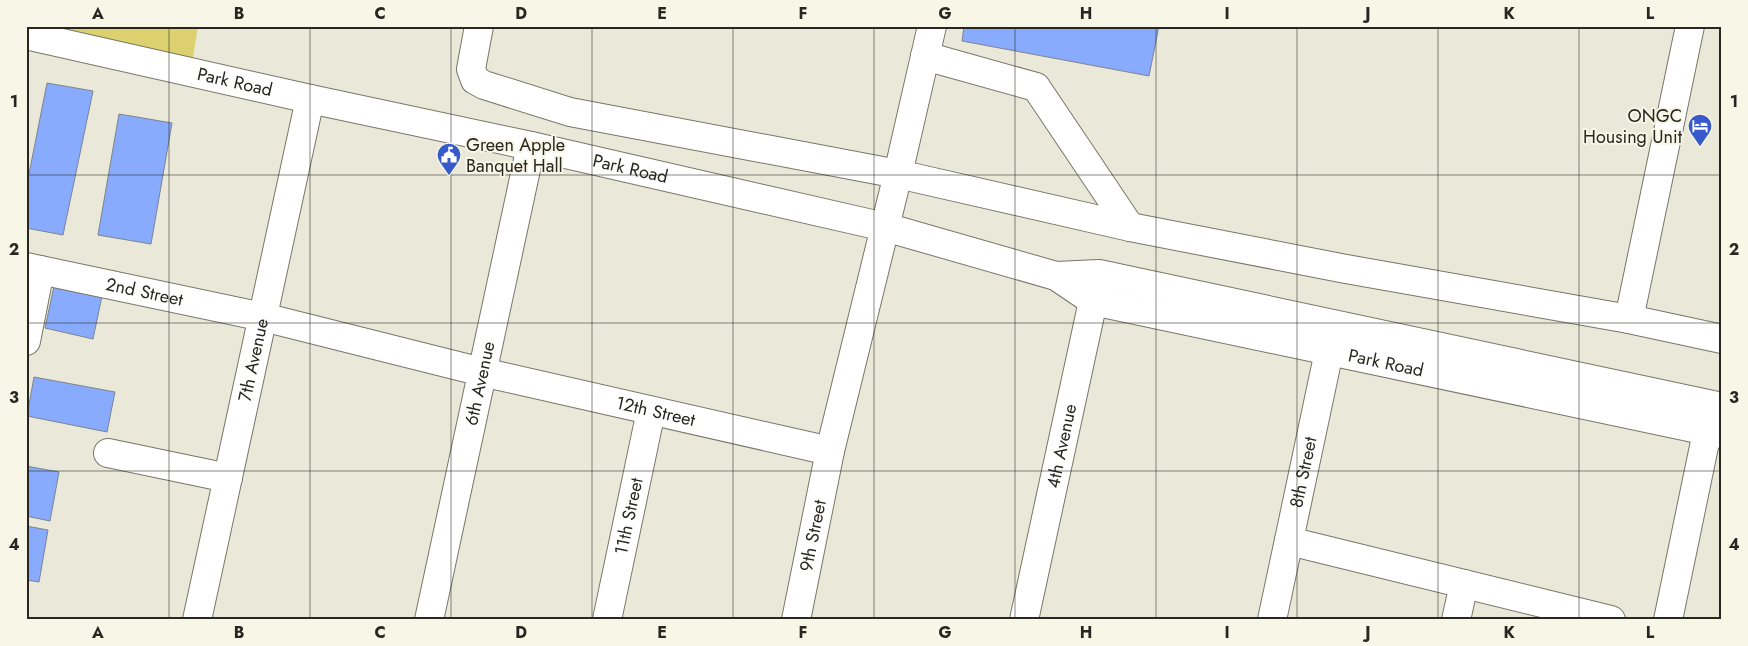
<svg xmlns="http://www.w3.org/2000/svg" width="1748" height="646" viewBox="0 0 1748 646" font-family="Jost,sans-serif">
	<style>
		.green { fill: #ddd06f }
		.building { fill: #89abfd; stroke: #7d838f }
		.lines { fill: none; stroke-linecap: round; stroke-linejoin: round }
		.street-casing { stroke: #787668; stroke-width: 30 }
		.secondary-casing { stroke: #787668; stroke-width: 30 }
		.street { stroke: #fff; stroke-width: 28 }
		.secondary { stroke: #fff; stroke-width: 28 }
		.grid { fill: none; stroke: #272620; stroke-width: 1; stroke-opacity: 0.55 }
		.labels { text-anchor: middle; stroke-width: 4; stroke-linejoin: round; paint-order: stroke }
		.street-label { font-size: 18px; fill: #272620; stroke: #f8f6e6 }
		.poi-label { font-size: 18px; fill: #272620; stroke: #f8f6e6; text-anchor: end }
		.neatline { fill: none; stroke: #272620; stroke-width: 2 }
		.grid-label { font-size: 16px; text-anchor: middle; font-weight: bold; fill: #272620 }
	</style>
	<rect width="100%" height="100%" fill="#eae9d9"/>
	<polygon class="green" points="32,26 198,26 192,64"/>
	<g class="building">
		<polygon points="964,26 1159,26 1149,76 962,41"/>
		<polygon points="47,83 93,91 63,235 26,228 26,189"/>
		<polygon points="119,114 172,123 151,244 98,235"/>
		<polygon points="54,286 102,296 93,339 45,328"/>
		<polygon points="34,377 115,392 107,432 27,416"/>
		<polygon points="26,466 59,472 50,521 26,516"/>
		<polygon points="26,526 48,530 39,582 26,580"/>
	</g>
	<g class="lines">
		<defs>
			<g id="street">
				<polyline points="479,26 471,69 475,80 484,85 570,112 898,174 1130,227 1346,269 1629,319 1722,339"/>
				<polyline points="925,56 1036,87 1130,227"/>
				<path id="s1" d="M26,267L263,317L482,372L830,451"/>
				<polyline points="1629,319 1690,26"/>
				<polyline points="26,341 40,270"/>
				<polyline points="108,453 228,478"/>
				<polyline points="1289,541 1611,620"/>
				<path id="s2" d="M197,620L310,99"/>
				<path id="s3" d="M429,620L531,146"/>
				<path id="s4" d="M607,620L651,411"/>
				<path id="s5" d="M796,620L830,451L898,174L932,26"/>
				<path id="s6" d="M1024,620L1098,278"/>
				<path id="s7" d="M1272,620L1334,328"/>
				<polyline points="1456,620 1464,584"/>
				<polyline points="1668,620 1712,408"/>
			</g>
			<g id="secondary">
				<path id="s8" d="M26,35L310,99L531,146L885,227L1056,276L1099,274L1722,407"/>
				<path id="s9" d="M1056,276L1093,301L1722,434"/>
			</g>
		</defs>
		<use href="#street" class="street-casing"/>
		<use href="#secondary" class="secondary-casing"/>
		<use href="#street" class="street"/>
		<use href="#secondary" class="secondary"/>
	</g>
	<path class="grid" d="M169,26V620M310,26V620M451,26V620M592,26V620M733,26V620M874,26V620M1015,26V620M1156,26V620M1297,26V620M1438,26V620M1579,26V620M26,175H1722M26,323H1722M26,471H1722"/>
	<defs>
		<symbol id="hotel-pin" viewBox="-11 -11 22 30"><path d="M0 17L-7.5 6A9.5 9.5 0 1 1 7.5 6Z" fill="#365acb" stroke="#f8f6e6"/><path d="M-6-4.5h1.5V1H6V5H4.5V3h-9V5H-6ZM-4 0a1.8 1.8 0 1 1 3.6 0ZM.5 0V-2.5h3Q6-2.5 6 0Z" fill="#fff"/></symbol>
		<symbol id="civic-pin" viewBox="-11 -11 22 30"><path d="M0 17L-7.5 6A9.5 9.5 0 1 1 7.5 6Z" fill="#365acb" stroke="#f8f6e6"/><path d="M-.6-6.5H3V-4.5H.6V-3L4-1V1h2V6H-6V1h2V-1L-.6-3ZM-1.2 2.5V6h2.4V2.5Z" fill="#fff"/></symbol>
	</defs>
	<g fill-rule="evenodd">
		<use href="#hotel-pin" x="1686" y="112" width="28" height="38"/>
		<use href="#civic-pin" x="435" y="141" width="28" height="38"/>
	</g>
	<g class="labels">
		<g class="street-label">
			<text dy="6" stroke="none"><textPath href="#s8" startOffset="214">Park Road</textPath></text>
			<text dy="6" stroke="none"><textPath href="#s8" startOffset="619">Park Road</textPath></text>
			<text dy="6" stroke="none"><textPath href="#s1" startOffset="121">2nd Street</textPath></text>
			<text dy="6" stroke="none"><textPath href="#s2" startOffset="266">7th Avenue</textPath></text>
			<text dy="6" stroke="none"><textPath href="#s9" startOffset="344">Park Road</textPath></text>
			<text dy="6" stroke="none"><textPath href="#s3" startOffset="242">6th Avenue</textPath></text>
			<text dy="6" stroke="none"><textPath href="#s1" startOffset="646">12th Street</textPath></text>
			<text dy="6" stroke="none"><textPath href="#s6" startOffset="178">4th Avenue</textPath></text>
			<text dy="6" stroke="none"><textPath href="#s7" startOffset="151">8th Street</textPath></text>
			<text dy="6" stroke="none"><textPath href="#s4" startOffset="106">11th Street</textPath></text>
			<text dy="6" stroke="none"><textPath href="#s5" startOffset="86">9th Street</textPath></text>
		</g>
		<g class="poi-label">
			<text x="1682" y="122">ONGC<tspan x="1682" dy="21">Housing Unit</tspan></text>
			<text x="466" y="151" text-anchor="start">Green Apple<tspan x="466" dy="21">Banquet Hall</tspan></text>
		</g>
	</g>
	<rect width="1748" height="646" fill="none" stroke="#f8f6e6" stroke-width="55"/>
	<rect x="28" y="28" width="1692" height="590" class="neatline"/>
	<g class="grid-label">
		<text x="98" y="19">A</text>
		<text x="239" y="19">B</text>
		<text x="380" y="19">C</text>
		<text x="521" y="19">D</text>
		<text x="662" y="19">E</text>
		<text x="803" y="19">F</text>
		<text x="945" y="19">G</text>
		<text x="1086" y="19">H</text>
		<text x="1227" y="19">I</text>
		<text x="1368" y="19">J</text>
		<text x="1509" y="19">K</text>
		<text x="1650" y="19">L</text>
		<text x="14" y="107">1</text>
		<text x="1734" y="107">1</text>
		<text x="14" y="255">2</text>
		<text x="1734" y="255">2</text>
		<text x="14" y="403">3</text>
		<text x="1734" y="403">3</text>
		<text x="14" y="550">4</text>
		<text x="1734" y="550">4</text>
		<text x="98" y="638">A</text>
		<text x="239" y="638">B</text>
		<text x="380" y="638">C</text>
		<text x="521" y="638">D</text>
		<text x="662" y="638">E</text>
		<text x="803" y="638">F</text>
		<text x="945" y="638">G</text>
		<text x="1086" y="638">H</text>
		<text x="1227" y="638">I</text>
		<text x="1368" y="638">J</text>
		<text x="1509" y="638">K</text>
		<text x="1650" y="638">L</text>
	</g>
</svg>
